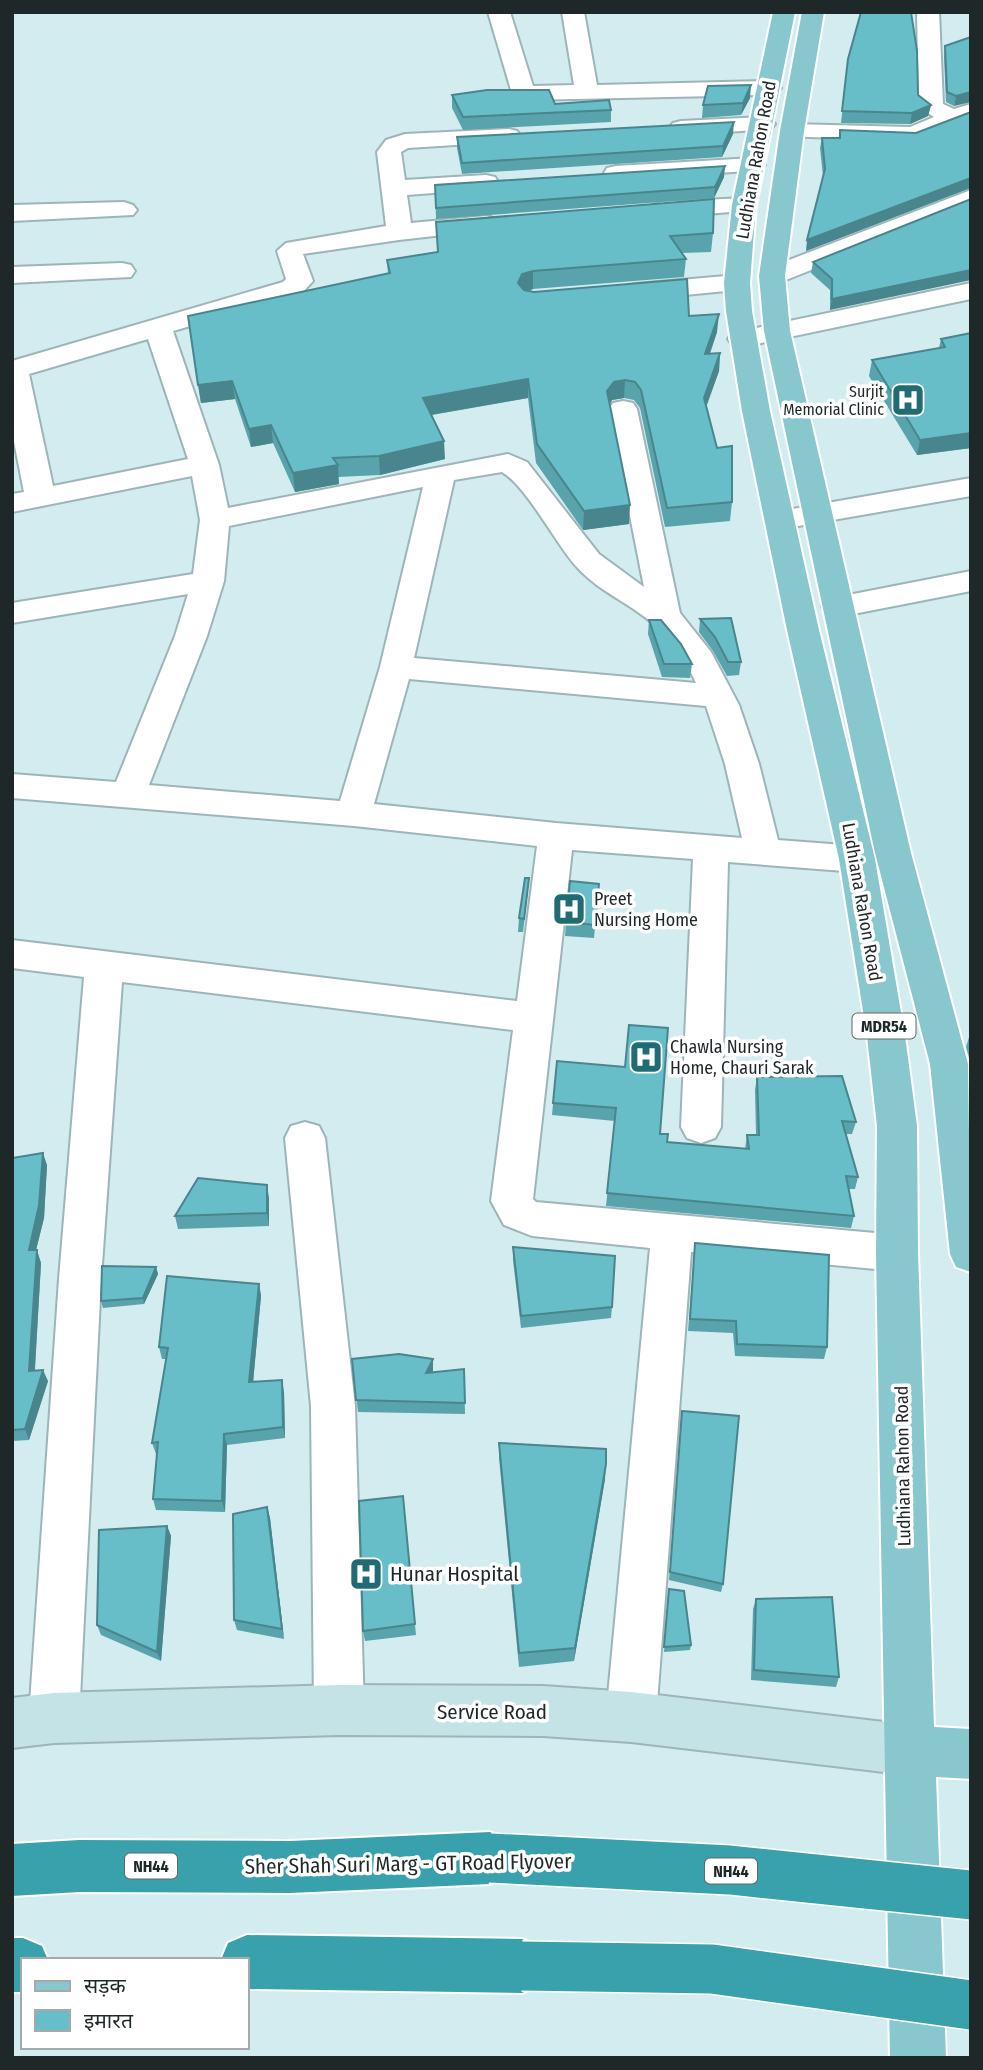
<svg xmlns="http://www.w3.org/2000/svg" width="983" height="2070" viewBox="0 0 983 2070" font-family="'Fira Sans Condensed','Noto Sans Devanagari',sans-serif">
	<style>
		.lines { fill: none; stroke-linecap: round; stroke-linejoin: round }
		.street-casing { stroke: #9db5b8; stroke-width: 4 }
		.secondary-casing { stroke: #9db5b8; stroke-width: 4 }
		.primary-casing { stroke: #fff; stroke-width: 4 }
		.highway-casing { stroke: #fff; stroke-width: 4 }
		.street { fill: #fff; fill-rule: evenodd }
		.secondary { fill: #c3e3e6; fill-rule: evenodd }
		.primary { fill: #88c7cd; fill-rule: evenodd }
		.highway { fill: #38a1ac; fill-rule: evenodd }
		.highway-bridge-casing { stroke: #fff; stroke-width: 52; stroke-linecap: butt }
		.highway-bridge { stroke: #38a1ac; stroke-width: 49 }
		.wall { fill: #59a3ac }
		.shaded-wall { fill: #49858c }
		.building { fill: #68bec8; stroke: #49858c; stroke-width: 2 }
		.labels { text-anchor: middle; stroke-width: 7; stroke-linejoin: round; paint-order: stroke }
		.far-poi-label { font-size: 16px; fill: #1f2829; stroke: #fff; text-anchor: end }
		.shield { fill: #fff; stroke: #626869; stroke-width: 2 }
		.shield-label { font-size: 16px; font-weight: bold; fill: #1f2829 }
		.street-label { font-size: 18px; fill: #1f2829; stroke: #fff }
		.poi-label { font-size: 18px; fill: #1f2829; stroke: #fff; text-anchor: start }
		.near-poi-label { font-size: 21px; fill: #1f2829; stroke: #fff; text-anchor: start }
		.near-street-label { font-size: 21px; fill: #1f2829; stroke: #fff }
	</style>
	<rect width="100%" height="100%" fill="#d3ecef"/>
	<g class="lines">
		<defs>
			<g id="street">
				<polygon points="488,12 510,12 533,86 574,85 562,12 584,12 597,85 769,81 777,83 781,88 777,93 769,95 527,100 519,98 511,90"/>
				<polygon points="917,12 939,12 943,104 954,109 971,104 971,119 913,141 784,136 780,131 784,126 792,124 910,127 934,117 919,107"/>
				<polygon points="763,117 771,119 775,124 771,129 681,135 673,133 669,128 673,123 681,121"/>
				<path d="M509,129L517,131L521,136L517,141L408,148L401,152L405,180L486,175L495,177L498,182L495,187L486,189L407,195L411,223L487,216L496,219L500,224L496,229L399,240L303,254L313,281L301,294L173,331L219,465L228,508L508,454L527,462L599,554L644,587L609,409L613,403L623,401L633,403L637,409L680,613L711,652L739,705L759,764L778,840L857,846L870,850L875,859L870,868L857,872L728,862L721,1127L715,1138L701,1143L687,1138L681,1127L693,859L572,850L533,1199L536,1202L897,1235L912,1240L918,1253L912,1266L897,1271L691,1252L656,1717L649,1735L631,1742L613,1735L606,1717L650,1248L532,1236L504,1225L491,1201L513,1030L122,982L101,1279L79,1718L72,1736L54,1743L36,1736L29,1718L59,1279L84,977L12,968V940L517,1001L537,846L354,826L12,798V774L116,782L175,636L188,594L12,623V603L193,574L200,520L192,476L12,512V494L24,492L12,431V361L283,282L286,279L277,251L286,243L386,226L377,152L386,140L405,134ZM148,339L188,459L53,486L29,374ZM502,472C527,487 554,541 575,565C591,584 614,596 635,610C662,628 683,653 696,683L414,658L454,480ZM423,487L380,667L340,801L149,785L207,636L224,581L229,526ZM409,679L706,706L725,764L742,838L556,823L374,804Z"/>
				<polygon points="753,158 762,160 765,165 762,170 616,180 607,178 604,173 607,168 616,166"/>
				<polygon points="971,190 971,206 781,282 772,284 763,282 759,276 763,270"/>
				<polygon points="744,198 753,200 756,205 753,210 662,218 653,215 649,210 653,205 662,202"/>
				<polygon points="124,202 133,205 137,210 133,215 12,221 12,205"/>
				<polygon points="122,263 131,265 135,271 131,277 12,283 12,267"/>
				<polygon points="737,275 746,277 750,283 746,289 635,300 626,298 622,292 626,286 635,284"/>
				<polygon points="971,283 971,299 742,347 732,345 728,339 732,333 742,331"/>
				<polygon points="971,478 971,496 781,529 770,526 766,520 770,514 781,511"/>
				<polygon points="971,571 971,591 838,617 827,614 822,607 827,600 838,597"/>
				<polygon points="305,1122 319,1126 325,1138 355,1406 364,1710 357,1728 339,1735 321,1728 314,1710 311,1406 285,1138 291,1126"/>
			</g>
			<polygon id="secondary" points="339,1685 543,1686 631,1692 909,1725 927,1732 934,1750 927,1768 909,1775 631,1742 543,1736 339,1735 54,1743 12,1748 12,1698 54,1693"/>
			<g id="primary">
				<polygon points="773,12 795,12 756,205 750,283 752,311 770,411 819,630 875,859 905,1036 917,1126 918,1253 934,1727 971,1729 971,1779 936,1777 946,2058 890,2058 876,1253 877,1126 867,1036 839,859 787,630 742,411 726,311 724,283 732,205"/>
				<polygon points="802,12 824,12 804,131 785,276 790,331 911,853 968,1064 971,1272 956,1267 950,1254 930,1064 875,853 764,331 759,276 780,131"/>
			</g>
			<g id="highway">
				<polygon points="490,1832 508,1840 516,1858 508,1876 490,1884 290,1893 79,1892 12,1896 12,1844 79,1840 290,1841"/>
				<polygon points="247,1935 522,1939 541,1947 549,1966 541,1985 522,1993 247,1989 247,1960 221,1960 228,1943"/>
				<polygon points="12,1938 23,1938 42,1946 48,1960 23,1960 23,1992 12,1992"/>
			</g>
		</defs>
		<use href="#street" class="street-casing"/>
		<use href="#secondary" class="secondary-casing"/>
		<use href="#primary" class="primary-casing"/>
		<use href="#highway" class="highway-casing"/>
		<use href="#street" class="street"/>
		<use href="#secondary" class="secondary"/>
		<use href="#primary" class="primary"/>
		<use href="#highway" class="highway"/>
		<defs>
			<g id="highway-bridge">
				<polyline points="490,1858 730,1870 971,1895"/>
				<polyline points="522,1966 712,1969 971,2005"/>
			</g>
		</defs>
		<use href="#highway-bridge" class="highway-bridge-casing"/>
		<use href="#highway-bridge" class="highway-bridge"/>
	</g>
	<g class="wall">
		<polygon points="971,37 954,106 946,102 944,57 945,46"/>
		<polygon points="848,59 918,95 931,105 928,116 910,124 841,123"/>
		<polygon points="452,95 555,104 611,110 611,122 463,130 452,108"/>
		<polygon points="750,98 741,115 702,118 703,105"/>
		<polygon points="971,112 971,188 806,251 823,176 820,148 822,138 839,138 916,133"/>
		<polygon points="733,134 722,157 462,174 457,148 457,137"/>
		<polygon points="724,177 714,198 436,219 435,185"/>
		<polygon points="971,199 830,310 830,290 811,273 813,262"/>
		<polygon points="713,233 711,252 682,253 686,259 684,277 533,289 527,291 689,316 717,332 710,354 720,353 719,371 706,406 732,502 730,521 665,527 640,408 634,400 624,398 612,400 610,404 629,524 583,530 536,463 528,398 432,415 445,459 380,475 338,477 339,484 295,492 273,443 251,447 235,399 201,403 188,316 388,274 387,260 437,252"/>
		<polygon points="971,333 971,448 917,455 869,376 872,360 939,348 941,339"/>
		<polygon points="700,619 741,662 739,675 727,676 713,651 699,632"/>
		<polygon points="649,620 692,664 690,678 662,677 648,634"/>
		<polygon points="528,891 523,932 518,932 519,918"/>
		<polygon points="598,897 594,938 565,936 566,922"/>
		<polygon points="970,1034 971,1034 971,1073 971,1064 966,1047"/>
		<polygon points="557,1061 660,1134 667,1142 745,1149 747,1135 756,1135 755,1090 757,1077 856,1122 852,1134 846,1134 858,1177 855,1189 849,1189 854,1216 851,1228 606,1206 615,1121 552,1115"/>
		<polygon points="12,1158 47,1165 44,1218 36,1250 41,1263 35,1370 48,1381 29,1440 12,1441"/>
		<polygon points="269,1198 269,1226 178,1229 175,1216"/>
		<polygon points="695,1243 827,1347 824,1359 735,1356 733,1333 688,1331"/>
		<polygon points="513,1247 612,1307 611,1318 521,1328 513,1260"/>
		<polygon points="156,1267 158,1274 144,1304 103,1308 101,1301"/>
		<polygon points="259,1284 261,1296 253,1382 284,1392 285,1438 227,1445 225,1512 156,1510 153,1499 157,1454 156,1454 152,1443 166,1359 162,1359 159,1347"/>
		<polygon points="352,1359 433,1359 432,1372 464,1369 465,1414 358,1412"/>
		<polygon points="682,1411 723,1584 721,1592 669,1580"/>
		<polygon points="499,1443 605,1479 574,1661 519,1667 499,1458"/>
		<polygon points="403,1496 416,1635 365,1641 363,1631"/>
		<polygon points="267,1507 270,1518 284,1639 237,1630 234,1620"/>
		<polygon points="167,1526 171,1536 161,1661 101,1635 97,1625"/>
		<polygon points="669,1589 691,1645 690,1650 664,1652"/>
		<polygon points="756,1599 839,1677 836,1687 751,1680 753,1609"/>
	</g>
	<g class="shaded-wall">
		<polygon points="751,85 750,98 741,115 743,103"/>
		<polygon points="971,92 971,102 954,106 956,96"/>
		<polygon points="931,105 928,116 910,124 912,113"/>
		<polygon points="734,122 733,134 722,157 723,146"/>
		<polygon points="725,166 724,177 714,198 715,187"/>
		<polygon points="971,178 970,188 806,251 807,240"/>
		<polygon points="971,270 971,280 830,310 832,299"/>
		<polygon points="533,271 533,289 522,293 518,283 522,274"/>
		<polygon points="719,314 717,332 703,372 705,354"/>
		<polygon points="720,353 719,371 703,416 704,398"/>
		<polygon points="528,379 528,398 424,416 423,398"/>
		<polygon points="625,380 624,398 612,400 606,410 607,391 614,382"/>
		<polygon points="232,381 235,399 201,403 198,385"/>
		<polygon points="271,425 273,443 251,447 249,429"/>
		<polygon points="971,433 971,448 917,455 920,440"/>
		<polygon points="444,441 445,459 380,475 379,456"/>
		<polygon points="338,465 339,484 295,492 293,473"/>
		<polygon points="630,505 629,524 583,530 584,511"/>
		<polygon points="43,1153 47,1165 44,1218 33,1262 29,1250"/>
		<polygon points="267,1185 269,1198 269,1226 267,1213"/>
		<polygon points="37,1250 41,1263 34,1382 29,1371"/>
		<polygon points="156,1267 158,1274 144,1304 143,1298"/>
		<polygon points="259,1284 261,1296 252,1394 249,1382"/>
		<polygon points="433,1359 433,1371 426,1385 426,1373"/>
		<polygon points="43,1370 48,1381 29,1440 25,1429"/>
		<polygon points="282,1380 284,1392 285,1438 283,1427"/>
		<polygon points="224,1434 227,1445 225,1512 222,1501"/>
		<polygon points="606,1464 605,1479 574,1661 575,1648"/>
		<polygon points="267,1507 270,1518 284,1639 282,1629"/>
		<polygon points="167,1526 171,1536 161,1661 157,1652"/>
	</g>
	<g class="building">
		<polygon points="861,12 911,12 917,51 918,95 931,105 912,113 842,111 848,59"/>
		<polygon points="971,37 971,92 956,96 947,92 945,46"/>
		<polygon points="751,85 743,103 703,105 708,86"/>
		<polygon points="487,90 549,90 555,104 609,100 611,110 463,117 452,95"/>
		<polygon points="971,112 971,178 807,240 825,169 822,138 840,138 840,130 916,133"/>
		<polygon points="734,122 723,146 462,163 457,137"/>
		<polygon points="725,166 715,187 436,208 435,185"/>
		<polygon points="714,199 713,233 670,236 686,259 533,271 522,274 518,283 524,290 534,292 687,279 689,316 719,314 705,354 720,353 704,398 717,448 732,446 732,502 667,508 641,390 635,382 625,380 614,382 607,391 630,505 584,511 537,444 528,379 423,398 444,441 379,456 333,458 338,465 293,473 271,425 249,429 232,381 198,385 188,316 390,273 387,260 438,252 436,222"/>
		<polygon points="971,199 971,270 832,299 832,279 813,262"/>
		<polygon points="971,333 971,433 920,440 872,360 945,347 941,339"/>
		<polygon points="731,618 741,662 728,662 715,637 700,619"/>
		<polygon points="649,620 661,620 681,644 692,664 664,664"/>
		<polygon points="525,878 529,878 524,919 519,918"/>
		<polygon points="570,881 599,884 595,925 566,922"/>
		<polygon points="629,1025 668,1028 660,1134 668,1134 667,1142 749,1149 747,1135 759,1135 757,1077 842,1076 856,1122 842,1121 858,1177 846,1176 854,1216 607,1193 616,1108 553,1103 557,1061 625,1067"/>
		<polygon points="43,1153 39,1205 29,1250 37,1250 29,1371 43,1370 25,1429 12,1430 12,1158"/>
		<polygon points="198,1178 267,1185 267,1213 175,1216"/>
		<polygon points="695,1243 829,1255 827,1347 737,1344 736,1321 690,1319"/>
		<polygon points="513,1247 615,1256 612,1307 521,1316"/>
		<polygon points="102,1266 156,1267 143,1298 101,1301"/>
		<polygon points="167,1276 259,1284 249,1382 282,1380 283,1427 224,1434 222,1501 153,1499 158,1442 152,1443 168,1348 159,1347"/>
		<polygon points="399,1354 433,1359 426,1373 464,1369 465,1403 356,1400 352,1359"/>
		<polygon points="682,1411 739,1416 723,1584 670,1572"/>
		<polygon points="499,1443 606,1449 606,1464 575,1648 519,1653"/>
		<polygon points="403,1496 415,1624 363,1631 359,1501"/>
		<polygon points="267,1507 282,1629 234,1620 233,1514"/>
		<polygon points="167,1526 157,1652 97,1625 99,1530"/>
		<polygon points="669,1589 684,1591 691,1645 664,1647"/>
		<polygon points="832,1597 839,1677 754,1670 756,1599"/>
	</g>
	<defs>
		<symbol id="hospital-square" viewBox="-11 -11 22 22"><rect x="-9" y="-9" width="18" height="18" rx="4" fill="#216c74" stroke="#fff"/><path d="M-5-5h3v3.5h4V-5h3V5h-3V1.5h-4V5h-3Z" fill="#fff"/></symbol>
	</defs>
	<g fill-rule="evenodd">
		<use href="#hospital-square" x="889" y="381" width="38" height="38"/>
		<use href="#hospital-square" x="550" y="890" width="38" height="38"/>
		<use href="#hospital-square" x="627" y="1038" width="38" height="38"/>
		<use href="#hospital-square" x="347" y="1555" width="38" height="38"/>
	</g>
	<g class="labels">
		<g class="far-poi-label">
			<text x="884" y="397">Surjit<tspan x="884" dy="18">Memorial Clinic</tspan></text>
		</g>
		<g class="shield">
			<rect x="852.5" y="1013.5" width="63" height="25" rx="5"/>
			<rect x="125" y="1853.5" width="52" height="25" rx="5"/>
			<rect x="705" y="1858.5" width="52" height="25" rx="5"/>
		</g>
		<g class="shield-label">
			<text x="884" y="1032">MDR54</text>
			<text x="151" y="1872">NH44</text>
			<text x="731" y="1877">NH44</text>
		</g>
		<g class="street-label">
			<text transform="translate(756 160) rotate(-80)" y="6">Ludhiana Rahon Road</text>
			<text transform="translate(862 902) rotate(80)" y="6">Ludhiana Rahon Road</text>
			<text transform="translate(903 1466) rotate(-91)" y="6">Ludhiana Rahon Road</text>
		</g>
		<g class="poi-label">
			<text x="594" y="905">Preet<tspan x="594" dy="21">Nursing Home</tspan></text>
			<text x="670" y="1053">Chawla Nursing<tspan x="670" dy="21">Home, Chauri Sarak</tspan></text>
		</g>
		<g class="near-poi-label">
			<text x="390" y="1581">Hunar Hospital</text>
		</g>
		<g class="near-street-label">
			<text x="492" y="1719">Service Road</text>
			<text transform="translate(408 1864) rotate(-1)" y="7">Sher Shah Suri Marg - GT Road Flyover</text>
		</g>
	</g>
	<rect width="983" height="2070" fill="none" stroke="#1f2829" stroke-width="28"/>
	<rect x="21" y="1958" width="228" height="91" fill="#ffffff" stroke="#a5a9a9" stroke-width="2"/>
	<rect x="35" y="1981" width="35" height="10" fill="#88c7cd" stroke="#a5a9a9" stroke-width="2"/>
	<text x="84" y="1993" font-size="21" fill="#1f2829">सड़क</text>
	<rect x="35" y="2010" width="35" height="21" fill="#68bec8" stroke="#a5a9a9" stroke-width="2"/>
	<text x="84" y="2028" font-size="21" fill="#1f2829">इमारत</text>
</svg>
